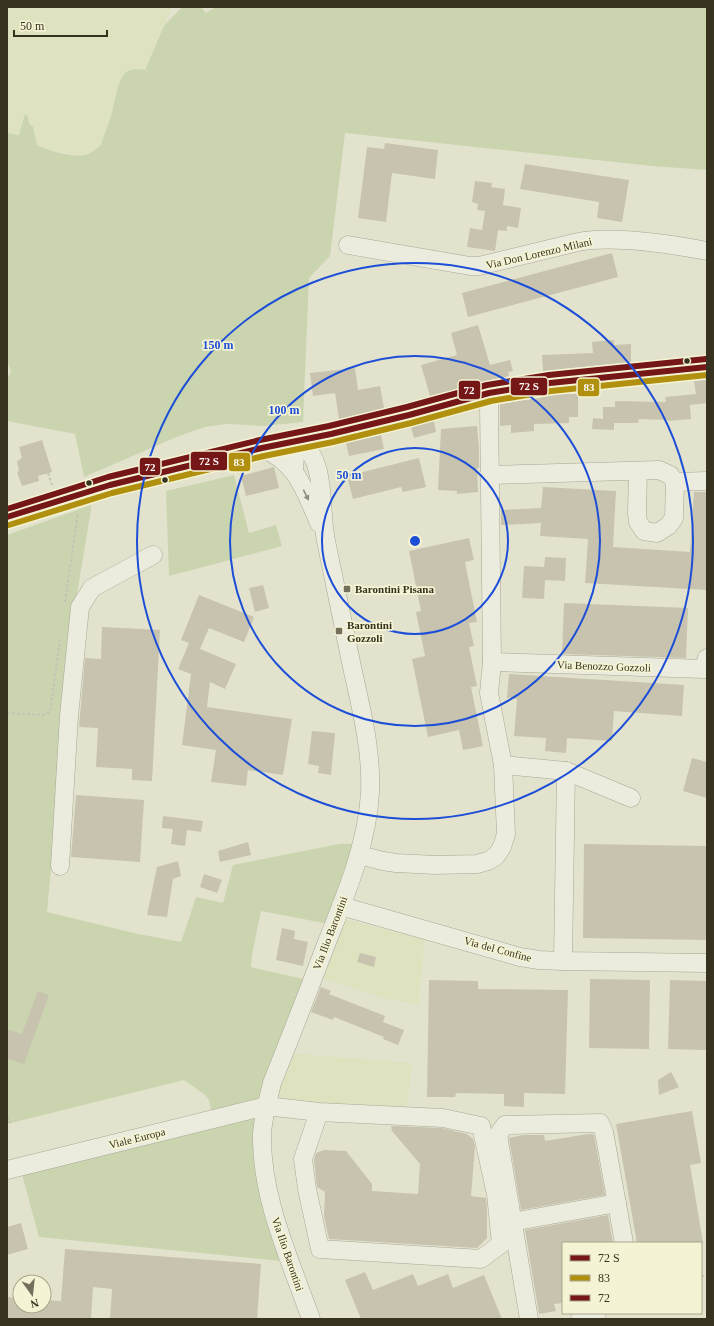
<svg xmlns="http://www.w3.org/2000/svg" width="714" height="1326" viewBox="0 0 714 1326" font-family="'Times New Roman',serif">
	<style>
		.farmland { fill: #dfe2be }
		.green { fill: #cad5b0 }
		.building { fill: #c7c3ae }
		.lines { fill: none; stroke-linecap: round; stroke-linejoin: round }
		.minor-casing { stroke: #a8a696; stroke-width: 19 }
		.major-casing { stroke: #8e8c7d; stroke-width: 23 }
		.path { stroke: #c4c3b5; stroke-width: 2; stroke-dasharray: 3 2; stroke-linecap: butt }
		.minor { stroke: #ececde; stroke-width: 18 }
		.major { stroke: #e2e2d0; stroke-width: 22 }
		.bus-1-casing { stroke: #f4f4d4; stroke-width: 9 }
		.bus-2-casing { stroke: #f4f4d4; stroke-width: 9 }
		.bus-3-casing { stroke: #f4f4d4; stroke-width: 9 }
		.bus-1 { stroke: #751617; stroke-width: 6 }
		.bus-2 { stroke: #b1900f; stroke-width: 6 }
		.bus-3 { stroke: #751617; stroke-width: 6 }
		.oneway { fill: #928e7e }
		.ring { fill: none; stroke: #1d4ed8; stroke-width: 2 }
		.bus-dot { fill: #37311f; stroke: #f4f4d4; stroke-width: 1.5 }
		.poi-dot { fill: #736f5c; stroke: #f4f4d4; stroke-width: 1.5 }
		.labels { text-anchor: middle; stroke-width: 3.5; stroke-linejoin: round; paint-order: stroke }
		.street-label { font-size: 11px; fill: #37311f; stroke: #f4f4d4 }
		.poi-label { font-size: 11px; font-weight: bold; fill: #37311f; stroke: #f4f4d4; text-anchor: start }
		.centre { fill: #1d4ed8; stroke: #f4f4d4; stroke-width: 2 }
		.ring-label { font-size: 12px; text-anchor: middle; font-weight: bold; fill: #1d4ed8; stroke: #f4f4d4; stroke-width: 3.5; stroke-linejoin: round; paint-order: stroke }
		.line-badge { stroke: #f4f4d4; stroke-width: 1.5 }
		.badge-label { font-size: 11px; text-anchor: middle; font-weight: bold; fill: #fff }
	</style>
	<rect width="100%" height="100%" fill="#e3e3cd"/>
	<g class="farmland">
		<polygon points="7,7 172,7 145,70 137,69 111,117 104,133 101,145 93,151 83,156 44,149 37,145 33,127 29,123 28,117 25,114 19,136 7,133"/>
		<polygon points="337,917 425,940 418,1005 383,998 314,975"/>
		<polygon points="284,1053 412,1063 406,1116 266,1106"/>
	</g>
	<g class="green">
		<path d="M182,7H201L206,13L216,7H707V170L652,166L345,133L330,256L309,278L303,422L263,426L227,424L205,427L179,436L84,477L75,434L7,421V380L11,371L7,361V133L19,135L25,114L28,117L29,123L33,127L37,145C45,150 75,158 84,155C91,154 96,149 101,145C104,133 108,127 111,116C115,103 116,85 124,74C130,68 138,69 145,70L164,26Z"/>
		<polygon points="234,475 249,533 276,525 282,546 169,576 166,491"/>
		<polygon points="91,505 91,510 76,600 47,912 138,934 181,942 196,897 223,903 233,865 339,844 362,843 334,925 261,911 252,955 251,967 312,981 262,1132 291,1262 39,1237 20,1167 213,1119 209,1100 204,1094 184,1080 7,1124 7,535"/>
	</g>
	<g class="building">
		<polygon points="385,143 438,150 435,179 392,173 386,222 358,218 367,147 384,149"/>
		<polygon points="525,164 629,180 622,222 597,218 599,202 520,189"/>
		<polygon points="475,181 492,183 491,187 505,189 503,205 521,208 518,228 507,226 507,231 498,230 495,251 467,247 470,228 482,230 485,211 477,210 478,204 472,202"/>
		<polygon points="612,253 618,277 468,317 462,293"/>
		<polygon points="478,325 490,365 510,360 513,371 508,372 509,376 486,381 430,396 421,365 457,355 451,333"/>
		<polygon points="614,340 614,345 631,344 631,362 543,371 542,355 593,353 592,342"/>
		<polygon points="355,368 358,390 380,386 384,408 339,419 335,393 313,396 310,373"/>
		<polygon points="707,380 707,403 690,405 691,419 668,421 668,420 639,419 638,423 614,423 614,430 592,429 593,418 603,419 603,407 615,407 615,401 666,402 665,397 696,394 694,381"/>
		<polygon points="561,394 578,394 578,417 569,417 569,423 534,424 534,431 511,433 511,425 500,426 500,404"/>
		<polygon points="434,421 436,432 414,438 411,427"/>
		<polygon points="477,426 479,448 479,468 477,468 478,492 457,494 457,491 438,490 441,429"/>
		<polygon points="381,435 384,449 349,456 346,443"/>
		<polygon points="42,440 52,472 38,476 39,481 22,486 17,472 19,471 17,461 22,458 19,447"/>
		<polygon points="419,458 426,487 403,492 401,487 353,499 347,476"/>
		<polygon points="274,467 279,488 246,496 241,476"/>
		<polygon points="543,487 616,491 613,547 690,552 694,492 707,492 707,590 585,583 588,539 540,536 541,523 501,525 501,510 541,508"/>
		<polygon points="469,538 474,560 465,562 477,622 469,623 474,646 469,647 477,686 471,687 483,746 463,750 459,730 428,737 412,659 425,656 416,612 421,611 409,551"/>
		<polygon points="545,557 566,558 565,581 545,580 544,599 522,598 524,566 544,567"/>
		<polygon points="263,585 269,608 255,612 249,588"/>
		<polygon points="199,595 254,617 244,642 209,628 200,649 236,664 225,689 210,682 207,707 292,719 283,775 248,770 246,786 211,782 216,750 182,745 191,674 178,669 189,643 181,640"/>
		<polygon points="564,603 688,608 686,658 562,654"/>
		<polygon points="102,627 160,630 152,781 132,780 132,769 96,767 98,728 79,727 85,658 101,659"/>
		<polygon points="509,674 684,685 682,716 614,711 612,741 567,738 566,753 545,751 546,738 514,736 517,699 507,698"/>
		<polygon points="312,731 335,733 331,775 318,773 319,766 308,764"/>
		<polygon points="692,758 707,762 707,798 683,791"/>
		<polygon points="76,795 144,800 140,862 71,857"/>
		<polygon points="163,816 203,821 201,832 187,830 185,846 171,844 173,829 162,828"/>
		<polygon points="248,842 251,855 220,862 218,851"/>
		<polygon points="584,844 707,846 707,940 583,938"/>
		<polygon points="178,861 181,876 173,879 167,917 147,915 157,867"/>
		<polygon points="204,874 222,880 217,893 200,887"/>
		<polygon points="282,928 295,931 294,939 308,942 303,966 276,960"/>
		<polygon points="360,953 376,957 374,967 357,962"/>
		<polygon points="590,979 650,980 649,1049 589,1048"/>
		<polygon points="429,980 478,981 478,989 568,990 565,1094 524,1093 524,1107 504,1106 504,1094 456,1093 455,1097 427,1097"/>
		<polygon points="670,980 707,981 707,1050 668,1049"/>
		<polygon points="321,987 331,991 329,994 385,1016 383,1022 404,1030 398,1045 383,1039 384,1037 334,1017 333,1020 311,1012"/>
		<polygon points="38,991 49,995 24,1064 7,1058 7,1029 22,1034"/>
		<polygon points="671,1072 679,1087 659,1095 658,1080"/>
		<polygon points="692,1111 701,1163 690,1165 703,1243 637,1243 616,1124"/>
		<polygon points="391,1126 442,1128 467,1134 473,1139 475,1146 471,1196 486,1198 487,1209 487,1238 477,1248 329,1239 324,1216 325,1192 317,1187 314,1160 316,1153 324,1150 346,1151 372,1184 372,1191 418,1194 420,1164 392,1131"/>
		<polygon points="588,1134 593,1134 594,1135 605,1195 521,1210 509,1138 523,1135 544,1135 545,1141"/>
		<polygon points="608,1215 613,1243 563,1243 563,1303 554,1304 556,1311 539,1314 525,1230"/>
		<polygon points="21,1223 28,1249 7,1255 7,1227"/>
		<polygon points="65,1249 261,1264 257,1319 110,1319 112,1289 93,1287 91,1319 7,1319 7,1297 20,1298 20,1306 44,1306 44,1300 61,1301"/>
		<polygon points="365,1272 373,1290 413,1274 418,1286 448,1274 453,1288 484,1275 502,1319 361,1319 345,1280"/>
	</g>
	<g class="lines">
		<defs>
			<g id="minor">
				<path d="M348,245L470,266H479L578,242C615,235 670,244 707,251"/>
				<path d="M262,448C298,464 304,489 319,523"/>
				<path d="M294,471L295,455L299,440C328,462 319,509 326,541C335,583 343,625 352,667C361,708 372,750 370,793C367,845 346,894 327,942C309,989 291,1036 272,1083C268,1100 263,1117 262,1134C261,1199 290,1259 311,1319"/>
				<polyline points="489,475 659,470 670,475 675,482 674,518 668,526 657,533 644,531 638,522 637,513 638,471"/>
				<polyline points="675,482 707,481"/>
				<polyline points="492,662 704,669 707,658"/>
				<polyline points="503,765 566,771 563,961"/>
				<polyline points="566,771 631,798"/>
				<polyline points="359,855 383,861 396,863 436,865 477,864 488,861 496,856 502,847 506,834 503,765 489,693 492,662 489,403"/>
				<polyline points="60,866 69,716 80,607 92,588 153,555"/>
				<polyline points="341,906 520,957 539,960 563,961 707,963"/>
				<polyline points="7,1170 266,1106 319,1112 443,1118 481,1126 496,1194 501,1244 481,1259 320,1249 307,1189 303,1159 319,1112"/>
				<polyline points="512,1222 617,1203"/>
				<polyline points="529,1319 498,1135 505,1125 600,1123 604,1132 624,1243"/>
				<polyline points="580,1319 597,1313"/>
			</g>
			<polyline id="major" points="7,517 80,494 110,485 262,448 331,434 409,415 489,393 508,389 550,383 707,367"/>
		</defs>
		<use href="#minor" class="minor-casing"/>
		<use href="#major" class="major-casing"/>
		<g class="path">
			<polyline points="48,473 52,485"/>
			<polyline points="65,602 78,513"/>
			<polyline points="7,713 43,715 50,712 60,640"/>
			<polyline points="7,1117 11,1123"/>
			<polyline points="701,1277 707,1275"/>
		</g>
		<use href="#minor" class="minor"/>
		<use href="#major" class="major"/>
		<defs>
			<polyline id="bus-1" points="7,517 110,485 262,448 331,434 409,415 489,393 550,383 707,367"/>
			<polyline id="bus-2" points="9,525 112,493 264,456 333,442 411,423 491,401 551,391 707,375"/>
			<polyline id="bus-3" points="7,509 108,477 260,440 329,426 407,407 487,385 549,375 706,359"/>
		</defs>
		<use href="#bus-1" class="bus-1-casing"/>
		<use href="#bus-2" class="bus-2-casing"/>
		<use href="#bus-3" class="bus-3-casing"/>
		<use href="#bus-1" class="bus-1"/>
		<use href="#bus-2" class="bus-2"/>
		<use href="#bus-3" class="bus-3"/>
	</g>
	<defs><path id="oneway-solid" d="M-6-.8H1V-3.2L6.5 0L1 3.2V.8H-6Z"/></defs>
	<use class="oneway" href="#oneway-solid" transform="translate(306 495) rotate(64)"/>
	<g class="ring">
		<circle cx="415" cy="541" r="93"/>
		<circle cx="415" cy="541" r="185"/>
		<circle cx="415" cy="541" r="278"/>
	</g>
	<g class="bus-dot">
		<circle cx="687" cy="361" r="3.5"/>
		<circle cx="165" cy="480" r="3.5"/>
		<circle cx="89" cy="483" r="3.5"/>
	</g>
	<g class="poi-dot">
		<rect x="343" y="585" width="8" height="8" rx="2"/>
		<rect x="335" y="627" width="8" height="8" rx="2"/>
	</g>
	<g class="labels">
		<g class="street-label">
			<text transform="translate(539 253) rotate(-13)" y="4">Via Don Lorenzo Milani</text>
			<text transform="translate(604 666) rotate(2)" y="4">Via Benozzo Gozzoli</text>
			<text transform="translate(330 933) rotate(-69)" y="4">Via Ilio Barontini</text>
			<text transform="translate(498 949) rotate(15)" y="4">Via del Confine</text>
			<text transform="translate(137 1138) rotate(-14)" y="4">Viale Europa</text>
			<text transform="translate(288 1254) rotate(71)" y="4">Via Ilio Barontini</text>
		</g>
		<g class="poi-label">
			<text x="355" y="593">Barontini Pisana</text>
			<text x="347" y="629">Barontini<tspan x="347" dy="13">Gozzoli</tspan></text>
		</g>
	</g>
	<circle cx="415" cy="541" r="6" class="centre"/>
	<g class="ring-label">
		<text x="218" y="349">150 m</text>
		<text x="284" y="414">100 m</text>
		<text x="349" y="479">50 m</text>
	</g>
	<g class="line-badge">
		<rect x="510" y="377" width="38" height="19" rx="4" fill="#751617"/>
		<rect x="577" y="378" width="23" height="19" rx="4" fill="#b1900f"/>
		<rect x="458" y="380" width="23" height="20" rx="4" fill="#751617"/>
		<rect x="190" y="451" width="38" height="20" rx="4" fill="#751617"/>
		<rect x="228" y="452" width="23" height="20" rx="4" fill="#b1900f"/>
		<rect x="139" y="457" width="22" height="19" rx="4" fill="#751617"/>
	</g>
	<g class="badge-label">
		<text x="529" y="390">72 S</text>
		<text x="589" y="391">83</text>
		<text x="469" y="394">72</text>
		<text x="209" y="465">72 S</text>
		<text x="239" y="466">83</text>
		<text x="150" y="471">72</text>
	</g>
	<rect width="714" height="1326" fill="none" stroke="#37311f" stroke-width="16"/>
	<rect x="562" y="1242" width="140" height="72" fill="#f4f4d4" stroke="#a8a68c"/>
	<rect x="570" y="1255" width="20" height="6" fill="#751617" stroke="#a8a68c"/>
	<text x="598" y="1262" font-size="12" fill="#37311f">72 S</text>
	<rect x="570" y="1275" width="20" height="6" fill="#b1900f" stroke="#a8a68c"/>
	<text x="598" y="1282" font-size="12" fill="#37311f">83</text>
	<rect x="570" y="1295" width="20" height="6" fill="#751617" stroke="#a8a68c"/>
	<text x="598" y="1302" font-size="12" fill="#37311f">72</text>
	<g transform="translate(32 1294) rotate(165)"><circle r="19" fill="#f4f4d4" stroke="#a8a68c"/>
	<path d="M0-3L7 15L0 10L-7 15Z" fill="#736f5c"/>
	<text y="-6" font-size="11" font-weight="bold" text-anchor="middle" fill="#37311f">N</text>
	</g>
	<path d="M14 30v6h93v-6" fill="none" stroke="#37311f" stroke-width="2"/>
	<text x="20" y="30" font-size="12" fill="#37311f" stroke="#f4f4d4" stroke-width="3" paint-order="stroke">50 m</text>
</svg>
